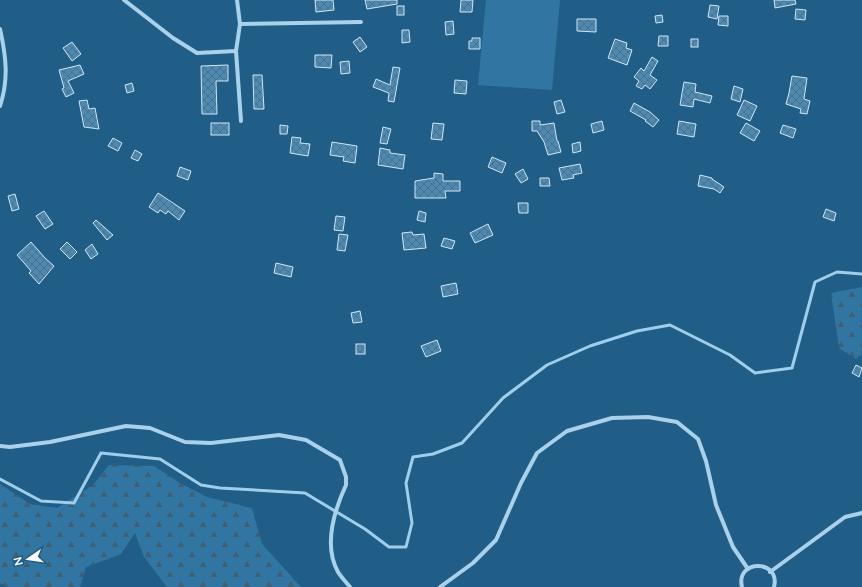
<svg xmlns="http://www.w3.org/2000/svg" width="862" height="587" viewBox="0 0 862 587" font-family="Lato,sans-serif">
	<style>
		.grass { fill: #3176a3 }
		.forest { fill: url(#forest-firs) }
		.lines { fill: none; stroke-linecap: round; stroke-linejoin: round }
		.stream { stroke: #9eceeb; stroke-width: 3 }
		.building { fill: url(#building-cross-hatch); stroke: #cfe8f8 }
		.minor { stroke: #aad1ea; stroke-width: 4 }
	</style>
	<defs>
		<pattern id="forest-firs" width="22" height="20" patternUnits="userSpaceOnUse"><rect width="22" height="20" fill="#3176a3"/><path d="M5 1l3.5 6h-7zM16 11l3.5 6h-7z" fill="#405f73"/></pattern>
		<pattern id="building-cross-hatch" width="8" height="8" patternUnits="userSpaceOnUse"><rect width="8" height="8" fill="#4d89b1"/><path d="M0 0l8 8M0 8l8-8" fill="none" stroke="#4d7189"/></pattern>
	</defs>
	<rect width="100%" height="100%" fill="#205d87"/>
	<polygon class="grass" points="486,0 560,0 552,90 478,85"/>
	<g class="forest">
		<polygon points="862,287 862,354 856,359 839,348 831,293"/>
		<polygon points="109,465 154,466 180,483 207,497 252,508 262,544 301,587 167,587 144,557 135,533 121,554 86,567 80,587 7,587 0,583 0,484 30,504 57,508 93,485"/>
	</g>
	<g class="lines">
		<polyline class="stream" points="0,479 41,501 74,503 101,453 160,459 201,485 220,488 305,493 365,529 389,547 406,547 412,523 406,483 413,457 433,454 462,443 503,398 547,365 590,346 637,331 670,325 730,355 755,373 792,368 815,282 837,272 862,274"/>
	</g>
	<g class="building">
		<polygon points="315,0 333,0 334,10 316,12"/>
		<polygon points="365,0 397,0 397,4 367,9"/>
		<polygon points="461,0 473,0 472,12 460,12"/>
		<polygon points="774,0 795,0 796,4 775,8"/>
		<polygon points="710,5 719,6 717,19 708,17"/>
		<rect x="397" y="6" width="7" height="9"/>
		<polygon points="796,9 806,10 805,20 795,19"/>
		<polygon points="662,15 663,22 656,23 655,16"/>
		<polygon points="719,16 728,16 728,26 718,25"/>
		<polygon points="577,19 596,19 596,32 577,31"/>
		<polygon points="453,21 454,34 446,35 445,22"/>
		<polygon points="402,30 409,30 410,42 402,43"/>
		<polygon points="659,36 668,36 668,46 658,46"/>
		<polygon points="360,37 367,47 360,52 353,42"/>
		<polygon points="472,38 480,38 480,49 469,49 469,41 472,41"/>
		<polygon points="615,39 627,43 626,48 632,50 627,65 608,58"/>
		<rect x="691" y="39" width="7" height="8"/>
		<polygon points="72,42 81,54 72,61 63,48"/>
		<polygon points="315,55 332,55 331,68 315,67"/>
		<polygon points="652,57 658,61 650,75 657,80 650,89 645,85 642,89 636,86 639,81 634,77 641,68 644,71"/>
		<polygon points="349,61 350,73 341,74 340,62"/>
		<polygon points="80,65 84,74 68,81 74,93 66,97 62,89 64,88 59,70"/>
		<polygon points="228,65 228,81 216,81 217,114 202,114 201,66"/>
		<polygon points="393,67 400,68 394,102 388,101 389,93 373,87 376,79 390,85"/>
		<polygon points="253,75 262,75 264,109 254,109"/>
		<polygon points="792,76 807,78 804,99 810,101 807,114 800,113 801,109 786,104 789,93"/>
		<polygon points="455,80 467,81 466,94 454,93"/>
		<polygon points="684,82 696,84 695,92 712,96 710,103 694,99 693,107 680,105"/>
		<polygon points="132,83 134,91 127,93 125,85"/>
		<polygon points="734,86 743,89 740,102 731,99"/>
		<polygon points="87,100 89,109 95,108 99,129 84,127 79,101"/>
		<polygon points="561,100 565,112 557,114 554,102"/>
		<polygon points="744,100 757,106 750,121 737,115"/>
		<polygon points="634,103 650,112 659,120 653,127 645,121 646,120 630,111"/>
		<polygon points="532,121 540,121 540,125 554,123 557,141 558,141 561,152 548,155 544,142 537,131 532,131"/>
		<polygon points="602,121 604,130 593,133 591,124"/>
		<polygon points="679,121 696,124 694,137 677,134"/>
		<rect x="211" y="123" width="18" height="12"/>
		<polygon points="433,123 444,124 442,140 431,139"/>
		<polygon points="746,123 760,131 754,141 740,133"/>
		<polygon points="280,125 288,126 287,134 280,134"/>
		<polygon points="783,125 796,129 793,138 780,133"/>
		<polygon points="383,127 391,129 387,144 380,143"/>
		<polygon points="292,137 301,138 300,143 310,144 308,156 290,153"/>
		<polygon points="113,138 122,143 118,151 108,146"/>
		<polygon points="332,142 357,146 355,163 343,161 344,157 330,155"/>
		<polygon points="580,142 581,151 573,153 572,144"/>
		<polygon points="380,148 390,150 390,153 405,155 403,169 378,165"/>
		<polygon points="135,150 142,154 138,161 131,158"/>
		<polygon points="492,157 506,163 502,173 488,167"/>
		<polygon points="580,164 582,173 573,175 574,178 562,180 559,168"/>
		<polygon points="180,167 191,171 188,180 177,176"/>
		<polygon points="523,169 528,179 521,183 515,174"/>
		<polygon points="434,173 443,174 443,181 460,181 460,191 445,191 446,198 415,198 415,181 434,178"/>
		<polygon points="700,175 712,178 712,179 724,187 720,193 714,189 698,186"/>
		<polygon points="540,178 549,178 550,186 540,186"/>
		<polygon points="158,193 185,211 179,220 168,211 166,214 160,210 158,213 149,207"/>
		<polygon points="15,194 19,209 12,211 8,196"/>
		<polygon points="518,203 528,203 528,213 519,213"/>
		<polygon points="826,209 836,213 834,221 823,217"/>
		<polygon points="44,211 53,224 45,229 36,216"/>
		<polygon points="419,211 426,213 425,222 417,220"/>
		<polygon points="336,216 345,217 343,231 334,230"/>
		<polygon points="96,220 113,235 107,240 93,223"/>
		<polygon points="488,224 493,235 475,243 470,233"/>
		<polygon points="412,232 413,235 424,234 426,248 404,250 402,233"/>
		<polygon points="339,234 348,235 345,251 337,250"/>
		<polygon points="444,238 455,241 452,249 441,246"/>
		<polygon points="31,242 45,258 54,266 39,284 29,273 31,271 17,255"/>
		<polygon points="67,242 77,252 70,259 60,249"/>
		<polygon points="92,244 98,254 91,259 85,250"/>
		<polygon points="276,263 293,267 291,277 274,273"/>
		<polygon points="456,283 458,294 443,297 441,286"/>
		<polygon points="360,311 362,322 353,323 351,313"/>
		<polygon points="437,340 441,351 426,357 421,346"/>
		<rect x="356" y="344" width="9" height="10"/>
		<polygon points="856,365 862,368 859,377 852,373"/>
	</g>
	<g class="lines">
		<g class="minor">
			<polyline points="124,0 173,38 197,53 236,51"/>
			<polyline points="237,0 240,24 236,51 241,121"/>
			<polyline points="240,24 361,22"/>
			<path d="M0,29C6,56 9,79 0,106"/>
			<path d="M0,446L10,447L50,442L126,426L150,428L185,442L211,443L279,435L306,440L340,460L346,477V485C334,511 323,545 338,572C341,577 346,582 350,587"/>
			<polyline points="770,572 845,517 862,513"/>
			<polyline points="440,587 473,563 496,540 521,483 537,453 567,431 612,418 648,417 677,422 698,439 706,461 716,505 733,547 748,569"/>
			<path d="M742,587C735,559 781,559 774,587"/>
		</g>
	</g>
	<g transform="translate(28 559) rotate(257)" stroke="#205d87" stroke-width="3" paint-order="stroke">
	<path d="M0-3L7 15L0 10L-7 15Z" fill="#ffffff"/>
	<text y="-6" font-size="11" font-weight="bold" text-anchor="middle" fill="#ffffff">N</text>
	</g>
</svg>
